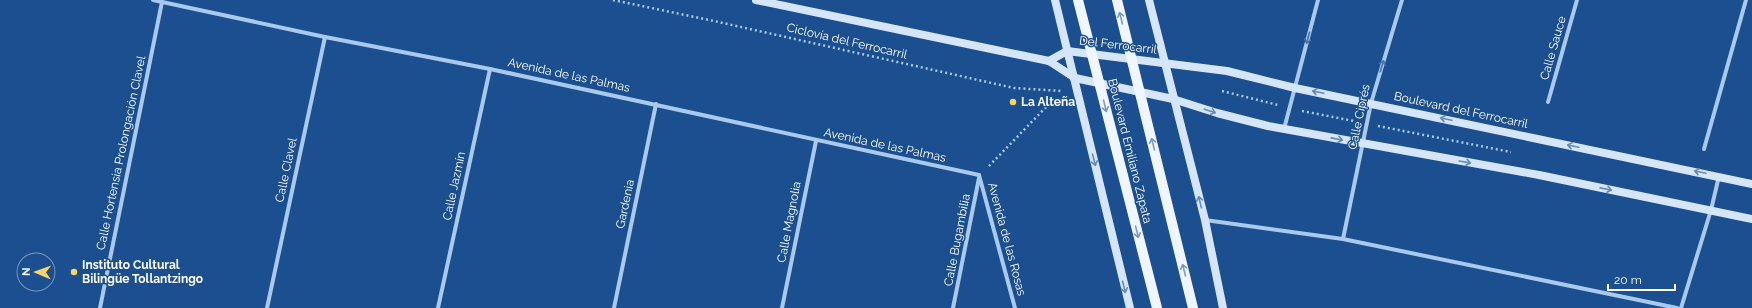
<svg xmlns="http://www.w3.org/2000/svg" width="1752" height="308" viewBox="0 0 1752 308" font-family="Raleway,sans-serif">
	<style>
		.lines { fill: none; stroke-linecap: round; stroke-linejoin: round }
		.path { stroke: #a9c9ee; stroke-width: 2.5; stroke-dasharray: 2 3; stroke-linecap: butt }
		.street { stroke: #a9c9ee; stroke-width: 4 }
		.secondary { stroke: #d6e6fa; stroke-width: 8 }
		.primary-bridge { stroke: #f0f6ff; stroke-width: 10 }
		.oneway { stroke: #7b9ac1 }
		.oneway2 { stroke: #4674ac }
		.oneway3 { stroke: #668bba }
		.poi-dot { fill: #ffd166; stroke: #1b4f8f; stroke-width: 1.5 }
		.labels { text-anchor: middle; stroke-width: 3; stroke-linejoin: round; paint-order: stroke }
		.street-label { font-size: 12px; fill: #fff; stroke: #1b4f8f }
		.poi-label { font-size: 12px; font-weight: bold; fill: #fff; stroke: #1b4f8f; text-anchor: start }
	</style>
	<rect width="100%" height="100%" fill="#1b4f8f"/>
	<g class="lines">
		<g class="path">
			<polyline points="613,0 714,21 1014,88 1062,91"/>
			<polyline points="1222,91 1278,105"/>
			<polyline points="1302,111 1354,121"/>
			<polyline points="1378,126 1511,152"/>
			<polyline points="989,166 1050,103 1064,98"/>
		</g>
		<g class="street">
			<polyline points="153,0 325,37 490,69 979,175"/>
			<polyline points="1548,102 1577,0"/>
			<polyline points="1284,129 1318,0"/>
			<polyline points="1704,149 1746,0"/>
			<polyline points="979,175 1015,308"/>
			<polyline points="1205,220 1343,239 1677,308"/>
			<polyline points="1343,239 1371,103 1402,0"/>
			<polyline points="100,308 162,2"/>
			<polyline points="267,308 325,37"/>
			<polyline points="438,308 490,69"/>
			<polyline points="614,308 656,104"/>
			<polyline points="782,308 816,141"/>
			<polyline points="953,308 979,178"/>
			<polyline points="1681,308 1711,210 1719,176"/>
		</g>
		<g class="secondary">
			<polyline points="756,0 1049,61 1075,78 1173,99 1217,113 1268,126 1539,175 1752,219"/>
			<polyline points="1055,0 1130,308"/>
			<polyline points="1149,0 1205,220 1223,308"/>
			<polyline points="1049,61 1067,51 1227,71 1295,88 1752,184"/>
		</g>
		<g class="primary-bridge">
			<polyline points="1078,0 1157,308"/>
			<polyline points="1117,0 1193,308"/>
		</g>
	</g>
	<defs><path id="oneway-shaft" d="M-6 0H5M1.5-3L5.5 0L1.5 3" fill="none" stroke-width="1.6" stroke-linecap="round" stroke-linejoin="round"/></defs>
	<g class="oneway">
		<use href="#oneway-shaft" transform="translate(1121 18) rotate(-104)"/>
		<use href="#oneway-shaft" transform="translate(1105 106) rotate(76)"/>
		<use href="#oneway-shaft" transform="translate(1153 144) rotate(-104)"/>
		<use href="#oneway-shaft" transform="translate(1137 232) rotate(76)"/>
		<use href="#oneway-shaft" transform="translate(1184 270) rotate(-104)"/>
	</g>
	<g class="oneway2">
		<use href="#oneway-shaft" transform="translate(1308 38) rotate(105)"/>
		<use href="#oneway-shaft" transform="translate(1382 66) rotate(-73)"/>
	</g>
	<g class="oneway3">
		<use href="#oneway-shaft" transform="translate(1318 92) rotate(-168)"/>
		<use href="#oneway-shaft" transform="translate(1210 111) rotate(18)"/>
		<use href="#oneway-shaft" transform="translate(1446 119) rotate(-168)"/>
		<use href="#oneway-shaft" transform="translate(1337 139) rotate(11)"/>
		<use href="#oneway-shaft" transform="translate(1573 146) rotate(-168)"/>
		<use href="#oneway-shaft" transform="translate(1094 160) rotate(76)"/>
		<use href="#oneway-shaft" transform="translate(1465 162) rotate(10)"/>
		<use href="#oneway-shaft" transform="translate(1700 172) rotate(-168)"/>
		<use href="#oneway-shaft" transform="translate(1606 189) rotate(11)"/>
		<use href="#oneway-shaft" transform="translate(1200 202) rotate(-104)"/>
		<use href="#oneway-shaft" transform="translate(1124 287) rotate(76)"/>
	</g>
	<g class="poi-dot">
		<circle cx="1013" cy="102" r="4"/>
		<circle cx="74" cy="272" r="4"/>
	</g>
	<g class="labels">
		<g class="street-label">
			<text transform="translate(847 41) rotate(13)" y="4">Ciclovía del Ferrocarril</text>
			<text transform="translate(1118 45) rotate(7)" y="4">Del Ferrocarril</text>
			<text transform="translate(1553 48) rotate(-74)" y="4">Calle Sauce</text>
			<text transform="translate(569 75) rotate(12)" y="4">Avenida de las Palmas</text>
			<text transform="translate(1461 110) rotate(12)" y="4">Boulevard del Ferrocarril</text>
			<text transform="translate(1359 117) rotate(-78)" y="4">Calle Ciprés</text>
			<text transform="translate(885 145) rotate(12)" y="4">Avenida de las Palmas</text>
			<text transform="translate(1130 151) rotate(76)" y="4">Boulevard Emiliano Zapata</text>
			<text transform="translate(121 153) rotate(-78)" y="4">Calle Hortensia Prolongación Clavel</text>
			<text transform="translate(286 170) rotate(-78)" y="4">Calle Clavel</text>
			<text transform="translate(454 186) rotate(-78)" y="4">Calle Jazmín</text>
			<text transform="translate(625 204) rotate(-78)" y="4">Gardenia</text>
			<text transform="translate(789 222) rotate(-79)" y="4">Calle Magnolia</text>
			<text transform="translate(1007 239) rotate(75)" y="4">Avenida de las Rosas</text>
			<text transform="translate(957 240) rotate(-79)" y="4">Calle Bugambilia</text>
		</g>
		<g class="poi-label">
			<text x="1021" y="106">La Alteña</text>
			<text x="82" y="269">Instituto Cultural<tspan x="82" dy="14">Bilingüe Tollantzingo</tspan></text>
		</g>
	</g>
	<g transform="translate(36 272) rotate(272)"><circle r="19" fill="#1b4f8f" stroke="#7695bc"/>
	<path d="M0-3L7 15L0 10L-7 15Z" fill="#ffd166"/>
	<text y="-6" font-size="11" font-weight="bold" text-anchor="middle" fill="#ffffff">N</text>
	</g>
	<path d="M1608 284v6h67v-6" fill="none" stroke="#ffffff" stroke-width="2"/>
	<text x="1614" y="284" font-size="12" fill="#ffffff" stroke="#1b4f8f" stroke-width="3" paint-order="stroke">20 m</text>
</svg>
